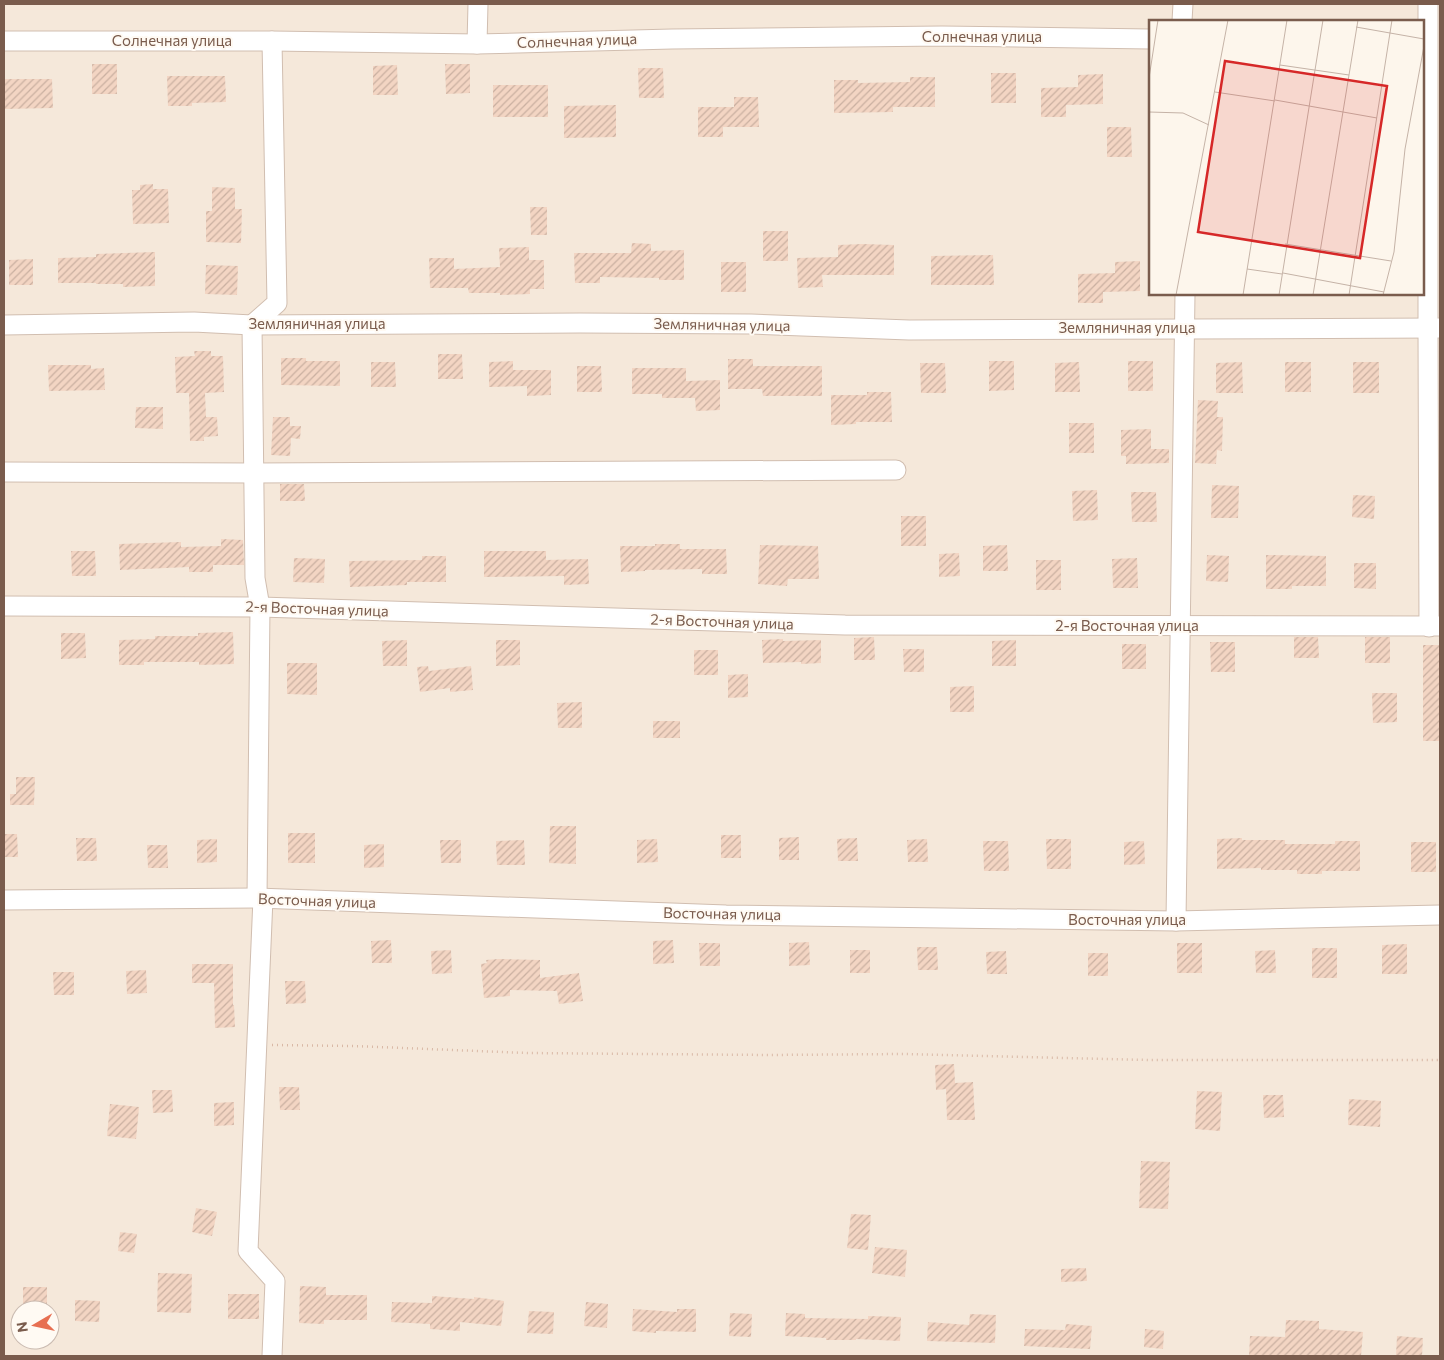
<svg xmlns="http://www.w3.org/2000/svg" width="1444" height="1360" viewBox="0 0 1444 1360" font-family="Commissioner,sans-serif">
	<style>
		.residential { fill: #f5e8da; fill-rule: evenodd }
		.building { fill: url(#building-hatch) }
		.lines { fill: none; stroke-linecap: round; stroke-linejoin: round }
		.minor-casing { stroke: #d1beb0; stroke-width: 21 }
		.path { stroke: #d9b8a5; stroke-width: 2.5; stroke-dasharray: 1 4; stroke-linecap: butt }
		.minor { stroke: #fff; stroke-width: 19 }
		.labels { text-anchor: middle; stroke-width: 4; stroke-linejoin: round; paint-order: stroke }
		.street-label { font-size: 15px; fill: #7a5c4d; stroke: #fffaf3 }
		.inset-road { fill: none; stroke: #c5b3a7; stroke-width: 1 }
		.view { fill: #d62828; fill-opacity: 0.15; stroke: #d62828; stroke-width: 2.5 }
		.inset-edge { fill: none; stroke: #7a5c4d; stroke-width: 2.5 }
	</style>
	<defs>
		<pattern id="building-hatch" width="6" height="6" patternUnits="userSpaceOnUse" patternTransform="scale(1.25)"><rect width="6" height="6" fill="#f3d5c3"/><path d="M-1 1l2-2M0 6l6-6M5 7l2-2" fill="none" stroke="#cab0a1"/></pattern>
	</defs>
	<rect width="100%" height="100%" fill="#fdf6ec"/>
	<path class="residential" d="M4,4H1440V1356H4ZM1150,21H1423V294H1150ZM20,1310H50V1340H20Z"/>
	<g class="building">
		<rect x="92" y="64" width="25" height="30"/>
		<polygon points="445,64 470,64 470,93 446,94"/>
		<polygon points="397,65 398,95 373,95 373,66"/>
		<polygon points="638,68 663,68 664,98 639,98"/>
		<rect x="991" y="73" width="25" height="30"/>
		<polygon points="1103,74 1103,104 1066,105 1066,117 1041,117 1041,88 1078,87 1078,75"/>
		<polygon points="167,76 225,76 226,102 192,103 192,106 168,106"/>
		<polygon points="910,77 935,77 935,107 893,107 893,112 834,113 834,80 858,80 858,83 910,82"/>
		<polygon points="4,79 52,79 53,108 4,109"/>
		<rect x="493" y="85" width="55" height="32"/>
		<polygon points="734,97 758,97 759,127 723,127 723,137 698,137 698,107 734,107"/>
		<polygon points="616,105 616,137 564,138 564,106"/>
		<polygon points="1107,127 1131,127 1132,157 1107,157"/>
		<polygon points="153,184 153,189 168,189 169,223 133,224 132,190 140,190 140,185"/>
		<polygon points="212,187 235,188 235,209 242,209 241,243 206,242 206,211 212,211"/>
		<polygon points="530,207 547,207 547,235 531,235"/>
		<rect x="763" y="231" width="25" height="30"/>
		<polygon points="632,243 651,244 651,251 684,250 684,280 659,280 659,278 600,277 600,283 575,283 574,253 631,253"/>
		<polygon points="863,244 894,245 894,275 822,275 823,287 798,288 797,258 838,257 838,245"/>
		<polygon points="529,247 529,260 544,260 544,289 530,289 530,294 500,295 500,293 469,293 468,288 430,288 429,258 454,258 454,269 500,267 499,248"/>
		<polygon points="155,252 155,286 123,287 123,284 96,284 96,283 58,283 58,258 96,257 96,254"/>
		<polygon points="993,255 994,285 931,285 931,256"/>
		<polygon points="33,259 33,285 9,285 9,260"/>
		<polygon points="1140,261 1140,291 1103,292 1103,303 1078,303 1078,274 1115,273 1115,262"/>
		<rect x="721" y="262" width="25" height="30"/>
		<polygon points="206,265 238,266 237,295 205,294"/>
		<polygon points="194,351 211,351 211,356 223,356 224,392 205,393 206,417 217,417 218,436 204,437 204,441 190,441 189,393 176,393 175,357 195,356"/>
		<polygon points="438,354 462,354 463,379 438,379"/>
		<polygon points="281,358 306,358 306,361 340,361 340,386 281,385"/>
		<polygon points="728,359 753,359 753,366 822,366 822,396 763,396 762,389 728,389"/>
		<polygon points="513,361 513,370 551,370 551,395 527,396 527,386 489,387 489,362"/>
		<polygon points="989,361 1014,361 1014,390 989,391"/>
		<rect x="1128" y="361" width="25" height="30"/>
		<polygon points="371,362 395,362 396,387 371,387"/>
		<polygon points="1079,362 1080,392 1055,392 1055,363"/>
		<polygon points="1242,362 1243,393 1216,393 1216,363"/>
		<rect x="1285" y="362" width="26" height="30"/>
		<rect x="1353" y="362" width="26" height="31"/>
		<polygon points="920,363 945,363 946,393 921,393"/>
		<polygon points="48,365 91,365 91,369 104,368 105,390 49,391"/>
		<polygon points="577,366 601,366 602,392 577,392"/>
		<polygon points="632,368 686,368 686,381 720,380 720,410 696,411 695,398 662,398 662,394 632,394"/>
		<polygon points="867,392 891,392 892,422 856,422 856,424 831,425 831,395 867,395"/>
		<polygon points="1198,400 1218,401 1217,417 1223,417 1222,451 1217,450 1216,464 1195,463"/>
		<polygon points="136,407 163,407 163,429 135,428"/>
		<polygon points="273,417 290,417 290,426 301,426 300,439 291,438 290,456 271,455"/>
		<rect x="1069" y="423" width="25" height="30"/>
		<polygon points="1151,429 1151,449 1169,449 1169,463 1126,464 1126,456 1121,456 1121,430"/>
		<polygon points="280,484 304,484 305,501 280,501"/>
		<polygon points="1212,485 1239,486 1238,518 1211,518"/>
		<polygon points="1097,490 1098,520 1073,521 1072,491"/>
		<polygon points="1131,492 1156,492 1157,522 1132,522"/>
		<polygon points="1353,495 1375,496 1374,519 1352,517"/>
		<rect x="901" y="516" width="25" height="30"/>
		<polygon points="221,539 243,540 244,565 213,565 213,572 189,572 189,567 120,570 119,544 181,542 181,547 221,546"/>
		<polygon points="655,544 680,544 680,549 726,549 727,574 702,574 702,569 645,570 645,571 621,572 620,546 655,546"/>
		<polygon points="760,545 818,546 819,579 788,579 787,586 758,584"/>
		<polygon points="1007,545 1008,571 983,571 983,546"/>
		<polygon points="71,551 95,551 96,576 72,576"/>
		<polygon points="484,551 546,551 546,560 588,559 589,584 564,585 564,576 484,577"/>
		<polygon points="959,553 960,576 939,577 939,554"/>
		<polygon points="1207,555 1229,556 1228,582 1206,581"/>
		<polygon points="1266,555 1326,556 1326,586 1292,586 1292,589 1266,589"/>
		<polygon points="422,556 446,556 446,582 407,582 407,585 350,587 349,561 422,560"/>
		<polygon points="294,558 325,559 324,583 293,582"/>
		<polygon points="1137,558 1138,588 1113,588 1112,559"/>
		<rect x="1036" y="560" width="25" height="30"/>
		<polygon points="1354,563 1376,563 1376,589 1354,588"/>
		<polygon points="233,632 234,664 199,665 199,662 144,662 144,665 119,665 119,640 155,639 155,636 198,636 198,633"/>
		<polygon points="61,633 85,633 86,658 61,659"/>
		<polygon points="874,637 875,660 854,660 854,638"/>
		<polygon points="1294,637 1318,637 1319,658 1294,658"/>
		<rect x="1365" y="637" width="25" height="26"/>
		<polygon points="783,639 783,641 821,640 821,663 801,664 801,662 763,663 762,640"/>
		<polygon points="407,640 407,666 383,666 382,641"/>
		<polygon points="496,640 520,640 520,665 496,666"/>
		<polygon points="1016,640 1016,666 992,666 992,641"/>
		<polygon points="1210,642 1235,642 1235,672 1211,672"/>
		<rect x="1122" y="644" width="24" height="25"/>
		<rect x="1423" y="645" width="17" height="96"/>
		<polygon points="903,649 924,649 924,672 904,672"/>
		<rect x="694" y="650" width="24" height="25"/>
		<polygon points="287,663 317,663 317,695 287,694"/>
		<polygon points="428,666 429,671 471,666 473,690 450,692 450,688 420,692 417,667"/>
		<polygon points="748,674 748,697 728,698 728,675"/>
		<polygon points="974,686 974,712 950,712 950,687"/>
		<polygon points="1372,693 1397,693 1397,722 1373,723"/>
		<polygon points="582,702 582,728 558,728 557,703"/>
		<rect x="653" y="721" width="27" height="17"/>
		<polygon points="16,777 35,777 34,805 10,805 10,794 16,794"/>
		<polygon points="550,826 576,826 576,864 549,863"/>
		<rect x="288" y="833" width="27" height="30"/>
		<polygon points="4,834 17,834 18,857 4,857"/>
		<rect x="721" y="835" width="20" height="23"/>
		<polygon points="799,837 799,860 779,860 779,838"/>
		<polygon points="76,838 96,838 97,861 77,861"/>
		<polygon points="857,838 858,861 838,861 837,839"/>
		<polygon points="1242,838 1242,840 1285,840 1285,844 1335,844 1335,841 1360,841 1360,871 1322,871 1322,874 1297,874 1297,870 1261,870 1261,868 1217,869 1217,839"/>
		<polygon points="217,839 217,862 197,863 197,840"/>
		<polygon points="657,839 658,862 637,863 637,840"/>
		<polygon points="927,839 928,862 908,862 907,840"/>
		<polygon points="1046,839 1071,839 1071,869 1047,869"/>
		<polygon points="440,840 461,840 461,863 441,863"/>
		<polygon points="524,840 525,865 497,865 496,841"/>
		<polygon points="983,841 1008,841 1009,871 984,871"/>
		<polygon points="1144,841 1145,864 1124,865 1124,842"/>
		<rect x="1411" y="842" width="25" height="30"/>
		<polygon points="384,844 384,867 364,868 364,845"/>
		<polygon points="147,845 167,845 168,868 148,868"/>
		<polygon points="391,940 392,963 372,963 371,941"/>
		<polygon points="673,940 674,963 653,964 653,941"/>
		<polygon points="809,942 810,965 789,966 789,943"/>
		<polygon points="699,943 720,943 720,966 700,966"/>
		<rect x="1177" y="943" width="25" height="30"/>
		<polygon points="1407,944 1407,974 1382,974 1382,945"/>
		<polygon points="917,947 937,947 938,970 918,970"/>
		<rect x="1312" y="948" width="25" height="30"/>
		<polygon points="451,950 452,973 432,974 431,951"/>
		<rect x="850" y="950" width="20" height="23"/>
		<polygon points="1275,950 1276,973 1256,973 1255,951"/>
		<polygon points="1006,951 1007,974 987,974 986,952"/>
		<rect x="1088" y="953" width="20" height="23"/>
		<polygon points="499,959 540,960 540,978 579,973 583,1001 559,1004 557,991 510,990 510,996 484,998 481,964 487,963 486,960"/>
		<polygon points="192,964 233,964 233,1005 234,1005 235,1027 215,1028 214,983 192,983"/>
		<polygon points="146,970 147,993 127,994 126,971"/>
		<polygon points="53,972 74,972 74,995 54,995"/>
		<polygon points="285,981 305,981 306,1003 286,1004"/>
		<polygon points="954,1064 955,1083 973,1082 975,1120 947,1120 946,1089 936,1090 935,1065"/>
		<polygon points="279,1087 299,1087 300,1110 280,1110"/>
		<polygon points="152,1090 172,1090 173,1112 153,1113"/>
		<polygon points="1197,1091 1222,1092 1220,1131 1195,1129"/>
		<polygon points="1263,1095 1283,1095 1284,1117 1264,1118"/>
		<polygon points="1349,1099 1381,1101 1380,1127 1348,1125"/>
		<polygon points="234,1102 234,1125 214,1126 214,1103"/>
		<polygon points="110,1104 139,1107 136,1139 107,1136"/>
		<polygon points="1141,1161 1170,1162 1168,1209 1139,1208"/>
		<polygon points="196,1208 217,1212 212,1236 192,1232"/>
		<polygon points="851,1214 871,1215 868,1250 847,1248"/>
		<polygon points="120,1232 137,1234 134,1253 118,1251"/>
		<polygon points="875,1247 907,1250 905,1277 872,1273"/>
		<polygon points="1086,1268 1087,1281 1061,1282 1061,1269"/>
		<polygon points="158,1273 192,1274 191,1313 157,1312"/>
		<polygon points="300,1286 326,1287 326,1295 367,1295 367,1320 324,1320 324,1324 299,1323"/>
		<rect x="23" y="1287" width="24" height="23"/>
		<rect x="228" y="1294" width="31" height="25"/>
		<polygon points="432,1296 474,1299 474,1297 504,1301 501,1326 460,1322 460,1331 430,1329 430,1324 391,1322 392,1302 432,1303"/>
		<polygon points="75,1300 100,1301 99,1322 75,1321"/>
		<polygon points="586,1302 608,1304 607,1328 584,1326"/>
		<polygon points="633,1309 677,1312 677,1309 696,1309 696,1332 656,1331 656,1333 632,1331"/>
		<polygon points="529,1311 554,1312 553,1334 527,1333"/>
		<polygon points="730,1313 752,1314 751,1337 729,1336"/>
		<polygon points="786,1313 805,1314 805,1318 868,1319 868,1316 901,1317 900,1341 856,1339 856,1340 826,1340 826,1338 785,1336"/>
		<polygon points="970,1314 996,1315 995,1343 927,1341 928,1322 969,1325"/>
		<polygon points="1286,1320 1319,1321 1319,1329 1363,1332 1361,1356 1249,1356 1250,1336 1285,1337"/>
		<polygon points="1066,1324 1092,1326 1090,1349 1024,1346 1025,1329 1065,1330"/>
		<polygon points="1145,1329 1164,1331 1163,1349 1144,1347"/>
		<polygon points="1397,1336 1423,1338 1422,1356 1396,1356"/>
	</g>
	<g class="lines">
		<defs>
			<g id="minor">
				<polyline points="1428,4 1428,328 1429,627"/>
				<polyline points="1182,21 1183,4"/>
				<polyline points="4,41 272,41 477,44 672,39 942,36 1150,39"/>
				<polyline points="477,44 478,4"/>
				<polyline points="4,325 194,322 252,325 580,323 751,324 909,330 1440,328"/>
				<polyline points="4,472 254,473 896,470"/>
				<polyline points="4,606 260,607 845,625 1440,626"/>
				<polyline points="257,898 260,607 255,578 252,325 277,303 272,41"/>
				<polyline points="263,898 248,1251 275,1281 272,1356"/>
				<polyline points="4,900 257,898 726,915 1176,921 1440,915"/>
				<polyline points="1176,921 1185,294"/>
			</g>
		</defs>
		<use href="#minor" class="minor-casing"/>
		<polyline class="path" points="272,1045 353,1046 527,1053 768,1055 903,1054 1148,1060 1440,1060"/>
		<use href="#minor" class="minor"/>
	</g>
	<g class="labels">
		<g class="street-label">
			<text x="982" y="42">Солнечная улица</text>
			<text x="172" y="46">Солнечная улица</text>
			<text transform="translate(577 41) rotate(-2)" y="5">Солнечная улица</text>
			<text x="317" y="329">Земляничная улица</text>
			<text transform="translate(722 325) rotate(1)" y="5">Земляничная улица</text>
			<text x="1127" y="333">Земляничная улица</text>
			<text transform="translate(317 609) rotate(2)" y="5">2-я Восточная улица</text>
			<text transform="translate(722 622) rotate(2)" y="5">2-я Восточная улица</text>
			<text x="1127" y="631">2-я Восточная улица</text>
			<text transform="translate(317 901) rotate(2)" y="5">Восточная улица</text>
			<text transform="translate(722 914) rotate(1)" y="5">Восточная улица</text>
			<text x="1127" y="925">Восточная улица</text>
		</g>
	</g>
	<g transform="translate(1149 20)">
		<rect width="275" height="275" fill="#fdf6ec"/>
		<path class="inset-road" d="M207,7L275,19M131,45L200,55M0,58L9,0M66,72L126,81M126,80L228,98M0,92L34,93L60,105M136,224L242,241M98,249L133,254M134,253L235,272M27,275L79,0M94,275L138,0M130,275L174,0M164,275L209,0M200,275L243,0M234,275L245,232L256,129L275,26"/>
		<path class="view" d="M76,41L238,66L211,238L49,212Z"/>
		<rect width="275" height="275" class="inset-edge"/>
	</g>
	<rect width="1444" height="1360" fill="none" stroke="#7a5c4d" stroke-width="10"/>
	<g transform="translate(35 1325) rotate(261)"><circle r="24" fill="#fffaf3" stroke="#cabbb1"/>
	<path d="M0-4L9 19L0 12L-9 19Z" fill="#e76f51"/>
	<text y="-8" font-size="14" font-weight="bold" text-anchor="middle" fill="#7a5c4d">N</text>
	</g>
</svg>
